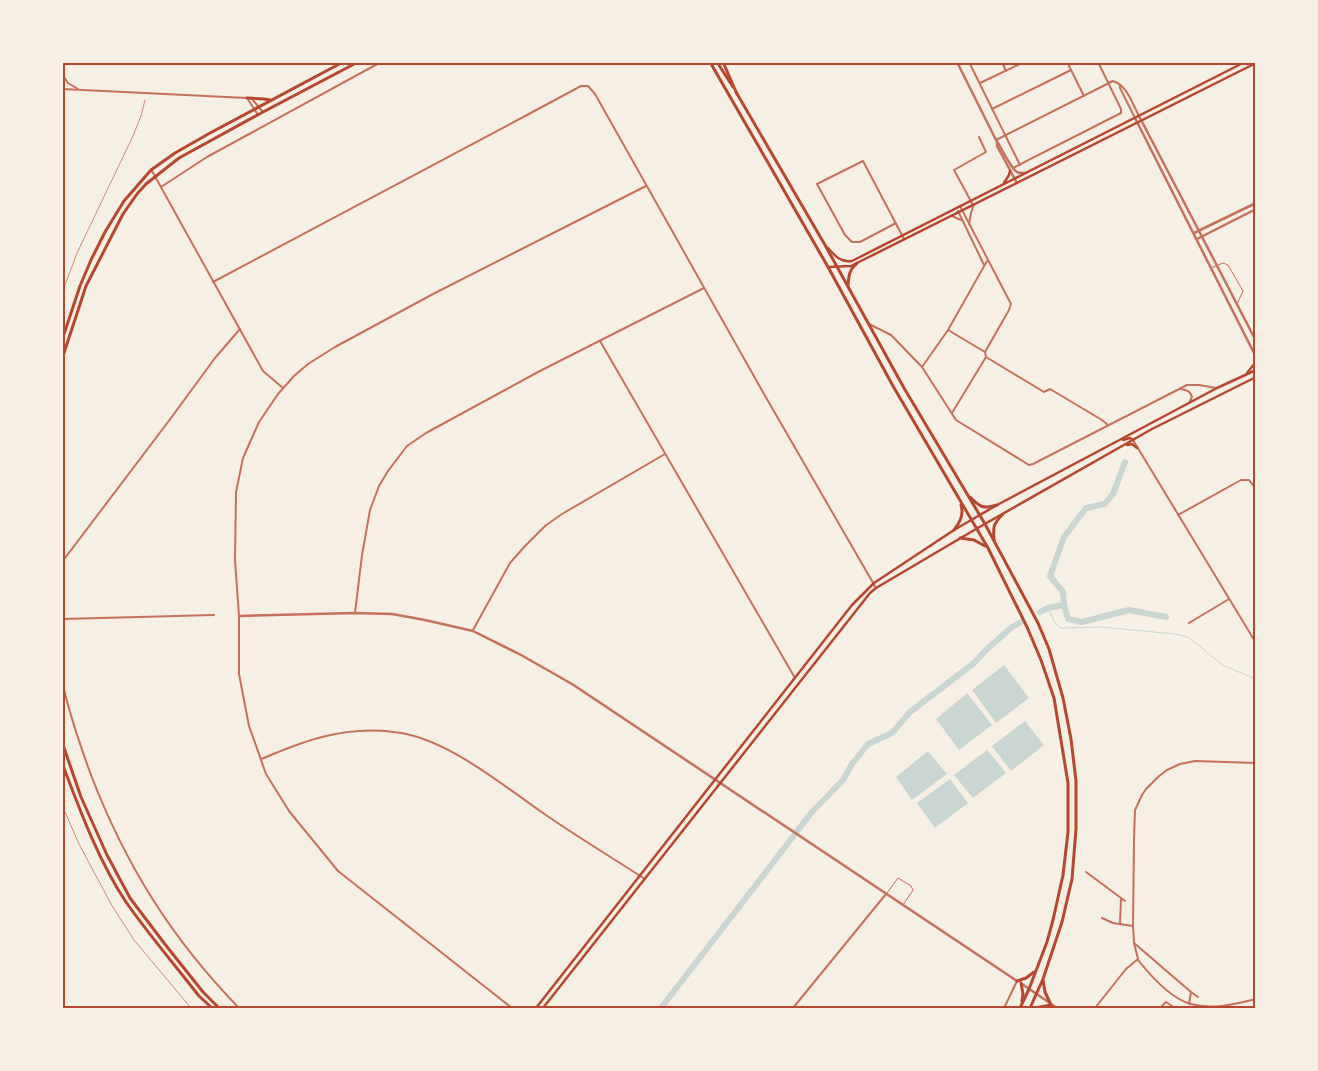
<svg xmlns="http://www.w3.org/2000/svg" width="1318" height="1071" viewBox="0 0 1318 1071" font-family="'Archivo Narrow',sans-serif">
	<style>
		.water { fill: #c9d6d2 }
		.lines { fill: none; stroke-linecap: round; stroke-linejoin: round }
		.stream { stroke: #c9d6d2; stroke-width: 1 }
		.river { stroke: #c9d6d2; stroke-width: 6 }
		.service { stroke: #c5725c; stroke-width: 1 }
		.minor { stroke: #c5725c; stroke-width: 2 }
		.tertiary { stroke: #c5725c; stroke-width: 2.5 }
		.secondary { stroke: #b5482f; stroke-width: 2.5 }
		.primary { stroke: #b5482f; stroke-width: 3 }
		.trunk { stroke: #b5482f; stroke-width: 3 }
		.rail { stroke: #cf8b77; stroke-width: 1 }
		.neatline { fill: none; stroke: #b5482f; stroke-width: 2 }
	</style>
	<rect width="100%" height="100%" fill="#f6efe4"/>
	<g class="water">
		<polygon points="1004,665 1029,698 996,723 972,690"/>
		<polygon points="967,693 992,725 959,750 936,719"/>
		<polygon points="1025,721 1044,745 1011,771 992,746"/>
		<polygon points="987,750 1006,773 973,798 954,775"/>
		<polygon points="928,751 947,774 912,800 896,777"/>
		<polygon points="950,779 968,803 935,828 917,803"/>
	</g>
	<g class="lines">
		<polyline class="stream" points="1048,608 1055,623 1061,628 1101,627 1175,634 1188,637 1224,666 1256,679"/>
		<g class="river">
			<polyline points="1064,605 1068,619 1082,622 1129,610 1166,617"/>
			<polyline points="1040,612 1048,608 1064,605 1063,592 1050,576 1064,537 1086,508 1105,504 1113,494 1125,462"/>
			<polyline points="661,1008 812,812 843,780 852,764 868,744 892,733 910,712 974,663 987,649 1012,627 1021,622"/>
		</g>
		<g class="service">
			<polyline points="1211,268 1223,263 1228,265 1243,291 1237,304"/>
			<polyline points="887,893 898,878 911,886 913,890 903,905"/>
		</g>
		<g class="minor">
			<polyline points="969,62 1020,165"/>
			<polyline points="1002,62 1006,71"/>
			<polyline points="1067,62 1084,96"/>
			<polyline points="62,74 68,83 78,89"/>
			<polyline points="980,83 1024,62"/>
			<polyline points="1120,85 1120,88 1135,118"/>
			<polyline points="62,89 247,98"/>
			<polyline points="247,98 258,115"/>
			<polyline points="252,99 263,112"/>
			<polyline points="992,109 1071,70"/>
			<path d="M996,140L1113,81C1127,85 1133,105 1139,116"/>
			<polyline points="1013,168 1121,113 1121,109 1098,62"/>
			<polyline points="152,171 263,371 283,388"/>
			<polyline points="161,187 207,157 381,62"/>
			<polyline points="973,205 954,170 986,152 979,137"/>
			<polyline points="960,206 1011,304 1009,310 985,352"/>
			<polyline points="958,211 984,265"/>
			<polyline points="952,216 961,220"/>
			<polyline points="896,223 860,242 852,242 845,235 817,184 863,161 904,239"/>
			<polyline points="969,224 971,213 974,204"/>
			<polyline points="213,282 527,115 581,86 588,86 595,94 764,394 876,588"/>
			<polyline points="869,324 891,335 922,367 956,420 1029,465 1033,464 1187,385 1199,385 1216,388"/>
			<polyline points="948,330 985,352 986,357 1044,392 1050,389 1102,420 1108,425"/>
			<polyline points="600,341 795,678"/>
			<polyline points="922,367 948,330 987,261"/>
			<path d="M1180,389C1186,390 1190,390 1192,397L1189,403"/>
			<polyline points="952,413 986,357"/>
			<polyline points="1133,440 1256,643"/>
			<polyline points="1178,515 1241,480 1249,480 1256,489"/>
			<polyline points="62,562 171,418 215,358 240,329"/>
			<polyline points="355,613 362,555 370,510 379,486 388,471 407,446 426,433 538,372 704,288"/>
			<polyline points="62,619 214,615"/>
			<polyline points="1189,623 1229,599"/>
			<polyline points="473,630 510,563 525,546 545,526 562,514 665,454"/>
			<path d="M62,681C69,713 80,745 91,775C126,866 172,939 239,1008"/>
			<path d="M261,759C281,751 301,742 322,737C345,731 371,729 394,732C445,737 501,784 543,813C576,836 611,857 645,879"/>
			<polyline points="1086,872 1125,901"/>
			<polyline points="1102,918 1113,923 1133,926"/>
			<polyline points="1120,924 1121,898"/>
			<polyline points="1134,943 1191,992 1189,1004"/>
			<path d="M1138,960C1150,975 1171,999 1191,1004C1211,1010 1236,1004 1256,999"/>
			<polyline points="1191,992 1198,997"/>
			<polyline points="512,1008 338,871 289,811 266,774 249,726 239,674 239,616 235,560 236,492 243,458 259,422 278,394 294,376 308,364 335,347 433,294 646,186"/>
			<polyline points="793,1008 886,894"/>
			<polyline points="1004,1008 1017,981"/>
			<polyline points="1095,1008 1126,969 1138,959 1134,943 1133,926 1134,839 1135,810 1142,795 1146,789 1158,777 1167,770 1180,764 1195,761 1256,763"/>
			<polyline points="1160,1008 1166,1002 1175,1008"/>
		</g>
		<g class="tertiary">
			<path d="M957,62L996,140C1001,147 1011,169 1017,172C1018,173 1023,173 1025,173"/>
			<polyline points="1139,116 1199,231 1256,341"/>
			<polyline points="1135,118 1256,357"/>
			<polyline points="997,143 997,146 1017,183"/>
			<polyline points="1194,233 1256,203"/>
			<polyline points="1197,239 1256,209"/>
			<polyline points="239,616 355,613 392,614 425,620 473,631 521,655 572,684 1017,981"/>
			<polyline points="1022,984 1057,1008"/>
		</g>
		<g class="secondary">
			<polyline points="1004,183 1009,175 1010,171"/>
			<path d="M828,248C835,256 841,263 852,261L1245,62"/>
			<polyline points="828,267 851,266 857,263 1256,63"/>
			<polyline points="1247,373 1255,363 1256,359"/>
			<polyline points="1123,440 1130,438 1133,440"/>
			<polyline points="1127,445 1132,444 1137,448"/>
			<polyline points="536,1008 852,605 874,583 954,530 997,505 1142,428 1217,388 1256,370"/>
			<polyline points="543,1008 870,593 876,588 976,529 1152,429 1256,377"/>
		</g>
		<g class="primary">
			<polyline points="710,62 828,267 893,386 988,548 1027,627 1041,660 1054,698 1068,783 1068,832 1063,875 1053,920 1047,942 1029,989 1020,1008"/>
			<polyline points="717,62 733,87"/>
			<polyline points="736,92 825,245 904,388 985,524 1038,623 1049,649 1063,698 1071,739 1076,781 1076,829 1072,879 1062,922 1043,979 1030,1008"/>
			<polyline points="247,98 264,99 270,100"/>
			<path d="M848,285C849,275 849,270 857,263"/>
			<polyline points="62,340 80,286 91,260 105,232 124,201 151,170 175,153 210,133 343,62"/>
			<polyline points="62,359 86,286 123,214 137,194 146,184 179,158 263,112 358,62"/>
			<path d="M970,497C979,506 983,510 997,505"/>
			<path d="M954,530C960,522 964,515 961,505"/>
			<polyline points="960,538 974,540 985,546"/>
			<path d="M994,540C993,527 993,524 1003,514"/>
			<polyline points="62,742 81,797 107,855 130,898 164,943 203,992 219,1008"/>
			<path d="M62,763C80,810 98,860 126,902C149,935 175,965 199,996L212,1008"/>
			<polyline points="1017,981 1026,978 1034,972"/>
			<polyline points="1021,983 1023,994 1022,1001"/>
			<polyline points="1035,1008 1051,1005 1045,992 1043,980"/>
		</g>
		<polyline class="trunk" points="723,62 737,94"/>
		<g class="rail">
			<polyline points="62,293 77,253 133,136 141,116 145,100"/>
			<polyline points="62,805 79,844 111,904 134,940 191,1008"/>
		</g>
	</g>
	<rect width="1318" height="1071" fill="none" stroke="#f6efe4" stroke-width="128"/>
	<rect x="64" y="64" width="1190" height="943" class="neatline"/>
</svg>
